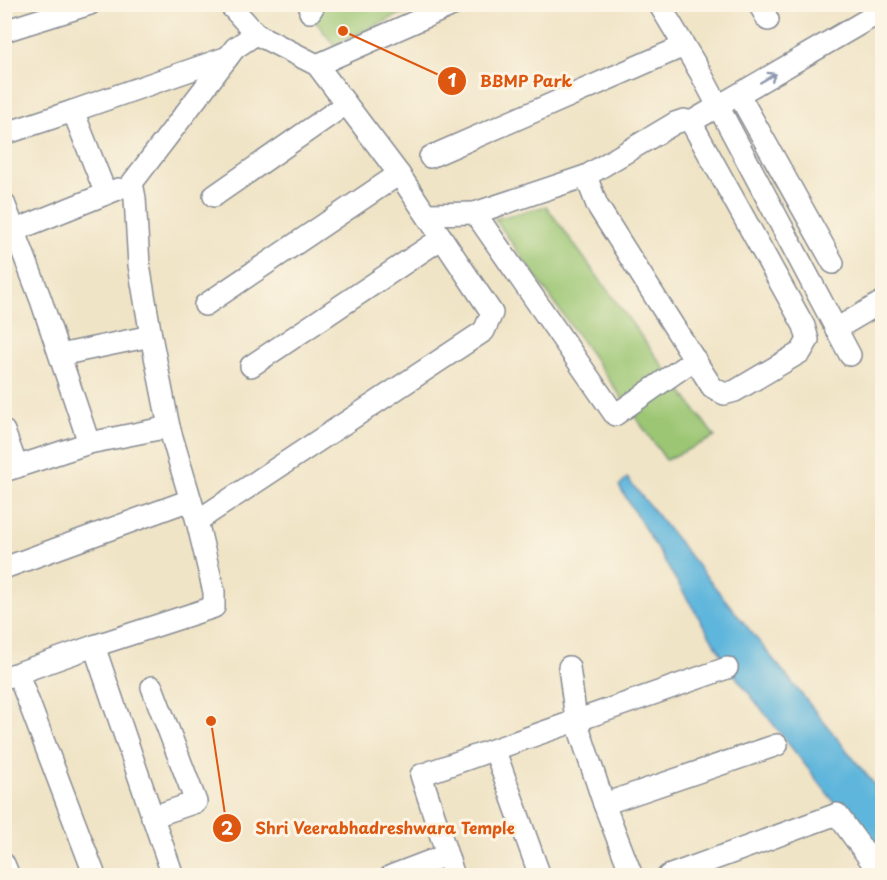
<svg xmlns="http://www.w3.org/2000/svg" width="887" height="880" viewBox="0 0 887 880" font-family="'Playpen Sans',sans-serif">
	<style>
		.green { fill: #9cc673; stroke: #5c7a68; stroke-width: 1.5 }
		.water { fill: #5fb6dc; stroke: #3d729d; stroke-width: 1.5 }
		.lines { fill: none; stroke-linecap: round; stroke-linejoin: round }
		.minor-casing { stroke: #868a92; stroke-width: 24 }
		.minor { stroke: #fff; stroke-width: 21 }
		.oneway { stroke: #8d97ae }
		.leader { fill: none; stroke: #de5710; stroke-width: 2 }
		.callout-dot { fill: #de5710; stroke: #fcf5e5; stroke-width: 2 }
		.mark-label { font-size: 18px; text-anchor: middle; font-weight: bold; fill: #fff }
		.callout-label { font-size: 16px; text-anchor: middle; font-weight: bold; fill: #de5710; stroke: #fcf5e5; stroke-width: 6; stroke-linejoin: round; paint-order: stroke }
	</style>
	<rect width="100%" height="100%" fill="#fcf5e5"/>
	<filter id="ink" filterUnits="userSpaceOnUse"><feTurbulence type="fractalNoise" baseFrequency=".0167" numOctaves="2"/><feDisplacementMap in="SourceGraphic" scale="12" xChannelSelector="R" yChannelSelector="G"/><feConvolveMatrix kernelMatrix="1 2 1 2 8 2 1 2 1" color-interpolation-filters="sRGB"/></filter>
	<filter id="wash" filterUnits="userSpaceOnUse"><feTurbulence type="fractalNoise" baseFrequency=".008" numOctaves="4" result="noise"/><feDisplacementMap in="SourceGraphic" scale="24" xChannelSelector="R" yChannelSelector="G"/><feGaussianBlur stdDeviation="1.35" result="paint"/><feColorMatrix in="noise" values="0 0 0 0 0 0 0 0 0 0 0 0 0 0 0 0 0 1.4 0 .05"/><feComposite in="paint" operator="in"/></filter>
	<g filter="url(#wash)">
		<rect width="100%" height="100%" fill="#f0e4c6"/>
		<g class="green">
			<polygon points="321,5 420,5 334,45 312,17"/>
			<polygon points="546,206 715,437 666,460 495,219"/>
		</g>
		<polygon class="water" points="627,478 882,794 882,863 730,669 619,486"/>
	</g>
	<g filter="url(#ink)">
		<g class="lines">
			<defs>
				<g id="minor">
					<polyline points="659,4 700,72 850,355"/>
					<polyline points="759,4 768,20"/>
					<polyline points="310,12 315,4"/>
					<polyline points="4,31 90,4"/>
					<polyline points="317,65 455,4"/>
					<polyline points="739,95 833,263"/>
					<polyline points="73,111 228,57"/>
					<polyline points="691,122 684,120 675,123 586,176 597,205 712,387 724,394 735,391 801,352 808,340 804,326 691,122 882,11"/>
					<polyline points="4,134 73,111 106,194"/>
					<polyline points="430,157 684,46"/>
					<polyline points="214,196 346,104"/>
					<polyline points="4,203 41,300 89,443"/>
					<polyline points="475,213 586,176"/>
					<polyline points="427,214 475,213 615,415 695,359"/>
					<polyline points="16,230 118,189"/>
					<polyline points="205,305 399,174"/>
					<polyline points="836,329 882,302"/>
					<polyline points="60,355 151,336"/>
					<polyline points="251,366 442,238"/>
					<polyline points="4,431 17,467"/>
					<polyline points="4,471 89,443 169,427"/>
					<polyline points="197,521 484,331 492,313 399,174 317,65 256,34 229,4"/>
					<polyline points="4,568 190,500"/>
					<polyline points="94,646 173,876"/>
					<polyline points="569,667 576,720 604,804 632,876"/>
					<polyline points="18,674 95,876"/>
					<polyline points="4,678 94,646 214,607 214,592 197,521 169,427 151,336 139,265 135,198 132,183 235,48 256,34"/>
					<polyline points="152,687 196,802 152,817"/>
					<polyline points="495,751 540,876"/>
					<polyline points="604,804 777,745"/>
					<polyline points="4,864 9,876"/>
					<polyline points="391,876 446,855"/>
					<polyline points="454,876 421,775 727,668"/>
					<polyline points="668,876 837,814 882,876"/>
				</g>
			</defs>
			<use href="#minor" class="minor-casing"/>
			<use href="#minor" class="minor"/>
		</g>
		<defs><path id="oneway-shaft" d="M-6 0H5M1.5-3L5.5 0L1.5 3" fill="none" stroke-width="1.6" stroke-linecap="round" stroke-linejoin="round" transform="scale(1.5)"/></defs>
		<use class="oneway" href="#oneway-shaft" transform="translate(768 78) rotate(-30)"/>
	</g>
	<path class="leader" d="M343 31L452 81M211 721L227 828"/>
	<g class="callout-dot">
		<circle cx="343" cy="31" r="6"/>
		<circle cx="211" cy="721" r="6"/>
		<circle cx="452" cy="81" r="15"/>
		<circle cx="227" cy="828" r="15"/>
	</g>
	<g class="mark-label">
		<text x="452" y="87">1</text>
		<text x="227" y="835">2</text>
	</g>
	<g class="callout-label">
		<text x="526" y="87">BBMP Park</text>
		<text x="385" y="834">Shri Veerabhadreshwara Temple</text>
	</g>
	<rect width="887" height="880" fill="none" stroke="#fcf5e5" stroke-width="24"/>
</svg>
